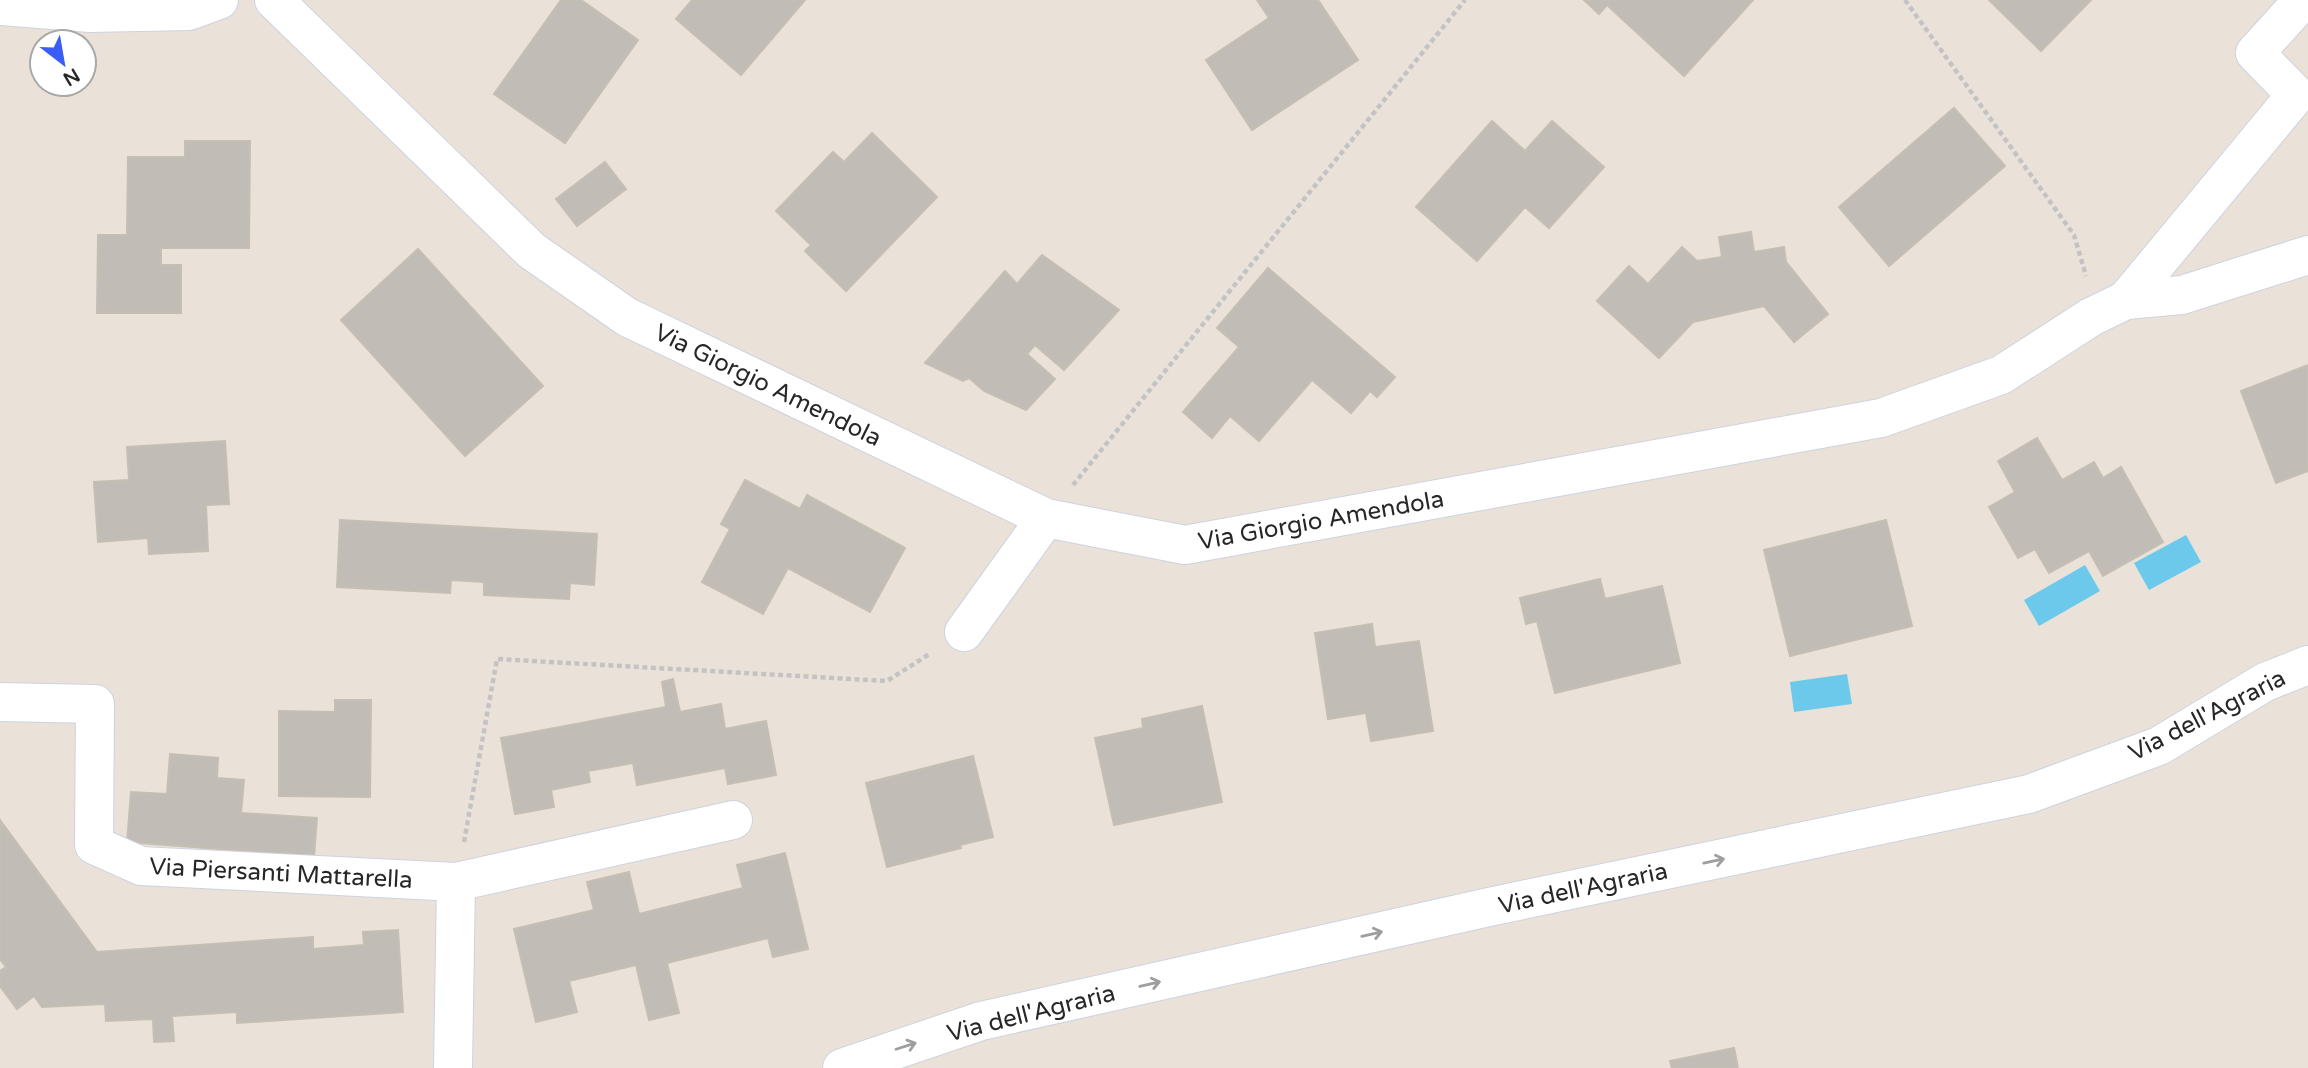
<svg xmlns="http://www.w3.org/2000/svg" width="2308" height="1068" viewBox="0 0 2308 1068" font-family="'Varela Round',sans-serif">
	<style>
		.water { fill: #6dc9eb }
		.building { fill: #c2bcb6; stroke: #c5beb3; stroke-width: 2 }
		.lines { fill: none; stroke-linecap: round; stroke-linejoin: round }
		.minor-casing { stroke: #ced2e0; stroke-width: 40 }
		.path { stroke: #c3c3c3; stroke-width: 4.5; stroke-dasharray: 5 3.5; stroke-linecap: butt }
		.minor { stroke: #fff; stroke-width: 38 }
		.oneway { stroke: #9e9e9e }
		.labels { text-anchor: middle; stroke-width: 5; stroke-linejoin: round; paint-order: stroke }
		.street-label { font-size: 24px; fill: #272727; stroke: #fff }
	</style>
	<rect width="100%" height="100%" fill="#eae2d9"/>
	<g class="water">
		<polygon points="2186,535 2201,562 2149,590 2134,563"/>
		<polygon points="2085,565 2100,591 2039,626 2024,600"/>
		<polygon points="1847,674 1852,704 1794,712 1790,682"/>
	</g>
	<g class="building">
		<polygon points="561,0 581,0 638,40 565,143 494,94"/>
		<polygon points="692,0 805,0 741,75 676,19"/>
		<polygon points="1257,0 1318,0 1358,60 1252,130 1206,60 1269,18"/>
		<polygon points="1584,0 1753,0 1684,76 1607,5 1599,14"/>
		<polygon points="1989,0 2091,0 2041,51"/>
		<polygon points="1954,108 2005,166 1889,266 1839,207"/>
		<polygon points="1492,121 1525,151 1552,121 1604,167 1549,228 1525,207 1477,261 1416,207"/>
		<polygon points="872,133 937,197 846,291 805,251 811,245 776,211 833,152 844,162"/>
		<polygon points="185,141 250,141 249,248 161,248 161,265 181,265 181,313 97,313 98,235 127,235 128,157 185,157"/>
		<polygon points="605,162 626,189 577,226 556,199"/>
		<polygon points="1751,232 1754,252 1784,247 1786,262 1828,314 1794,342 1764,306 1693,322 1659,358 1597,301 1629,266 1648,284 1682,247 1697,261 1722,257 1719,237"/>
		<polygon points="418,249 543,386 465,456 341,320"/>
		<polygon points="1042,255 1119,310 1064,370 1035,345 1027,354 1055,379 1026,410 984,391 969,378 963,381 925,363 1005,271 1017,284"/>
		<polygon points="1268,268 1395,377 1377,397 1370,391 1351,413 1312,380 1259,441 1230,416 1212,438 1183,412 1239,347 1217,328"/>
		<polygon points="2308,365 2308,471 2276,483 2241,391"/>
		<polygon points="2037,438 2062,480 2094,462 2103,478 2121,467 2163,542 2103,576 2089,551 2049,573 2035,549 2018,558 1989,507 2015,492 1998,461"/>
		<polygon points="225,441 229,504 206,505 208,551 149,554 148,538 98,542 94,482 129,480 127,447"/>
		<polygon points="745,480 800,509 807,495 905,548 870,612 788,568 763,614 702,582 730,529 721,524"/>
		<polygon points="340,520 597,534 594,585 570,583 569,599 484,595 484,582 451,580 450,593 337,587"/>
		<polygon points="1886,520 1912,626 1790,656 1764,550"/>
		<polygon points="1600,579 1605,599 1662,586 1680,663 1555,693 1537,621 1526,624 1520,598"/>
		<polygon points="1372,624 1375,647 1419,641 1433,731 1371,741 1366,713 1328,719 1315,633"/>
		<polygon points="673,679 680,712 721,704 725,729 766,721 776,775 728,784 725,768 637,785 633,763 588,771 590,782 551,790 554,807 515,814 501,738 666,707 662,682"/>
		<polygon points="335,700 371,700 370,797 279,796 279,711 335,712"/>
		<polygon points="1202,706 1222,802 1114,825 1095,738 1143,728 1142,719"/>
		<polygon points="170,754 218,758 217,778 244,780 241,813 317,818 314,856 127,842 131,792 167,794"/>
		<polygon points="973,756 993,837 960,845 961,848 887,867 866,783"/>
		<polygon points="0,820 97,952 313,937 313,949 364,945 363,932 398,930 403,1012 237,1023 237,1012 172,1016 174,1041 154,1042 153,1019 106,1021 105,1004 42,1007 34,996 17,1009 0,986 0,971 6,967 0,959"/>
		<polygon points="785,853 808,949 773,957 768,938 667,963 679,1013 649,1020 636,965 569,981 577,1012 536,1022 514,929 594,910 587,882 629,872 639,914 743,888 737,865"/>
		<polygon points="1734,1048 1738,1068 1672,1068 1670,1061"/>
	</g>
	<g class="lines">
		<defs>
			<g id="minor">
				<polyline points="274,0 532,251 627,317 1046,518 1185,545 1881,418 2001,375 2091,317 2126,300 2182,295 2308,255"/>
				<polyline points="0,6 90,13 189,11 219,0"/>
				<polyline points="2126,300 2296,95 2255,53 2303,0"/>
				<polyline points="964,632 1046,518"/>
				<polyline points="0,702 95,704 94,845 141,866 456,882 733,820"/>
				<polyline points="453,1068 456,882"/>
				<polyline points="842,1068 981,1021 1489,907 2029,794 2159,746 2265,682 2308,665"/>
			</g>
		</defs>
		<use href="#minor" class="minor-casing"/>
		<g class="path">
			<polyline points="1905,0 2074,235 2086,276"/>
			<polyline points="1073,485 1465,0"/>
			<polyline points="464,842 497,659 887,681 931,653"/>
		</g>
		<use href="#minor" class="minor"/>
	</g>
	<defs><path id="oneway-shaft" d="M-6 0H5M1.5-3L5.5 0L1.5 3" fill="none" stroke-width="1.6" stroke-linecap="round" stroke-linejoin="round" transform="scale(1.75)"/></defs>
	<g class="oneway">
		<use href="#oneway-shaft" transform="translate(1714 861) rotate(-12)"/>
		<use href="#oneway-shaft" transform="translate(1372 934) rotate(-13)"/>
		<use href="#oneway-shaft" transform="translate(1150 984) rotate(-13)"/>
		<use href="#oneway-shaft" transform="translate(906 1046) rotate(-18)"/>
	</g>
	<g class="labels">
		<g class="street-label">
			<text transform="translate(768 385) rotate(26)" y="8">Via Giorgio Amendola</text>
			<text transform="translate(1321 520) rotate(-10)" y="8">Via Giorgio Amendola</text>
			<text transform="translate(2207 715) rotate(-27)" y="8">Via dell'Agraria</text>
			<text transform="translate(281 873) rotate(3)" y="8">Via Piersanti Mattarella</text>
			<text transform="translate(1583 888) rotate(-12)" y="8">Via dell'Agraria</text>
			<text transform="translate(1031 1013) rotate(-14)" y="8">Via dell'Agraria</text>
		</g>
	</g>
	<g transform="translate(63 63) rotate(149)"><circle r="33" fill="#ffffff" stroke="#a9a9a9" stroke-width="2"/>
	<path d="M0-5L12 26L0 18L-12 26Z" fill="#3a5df5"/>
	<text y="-10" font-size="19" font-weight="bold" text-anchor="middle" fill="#272727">N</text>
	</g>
</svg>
